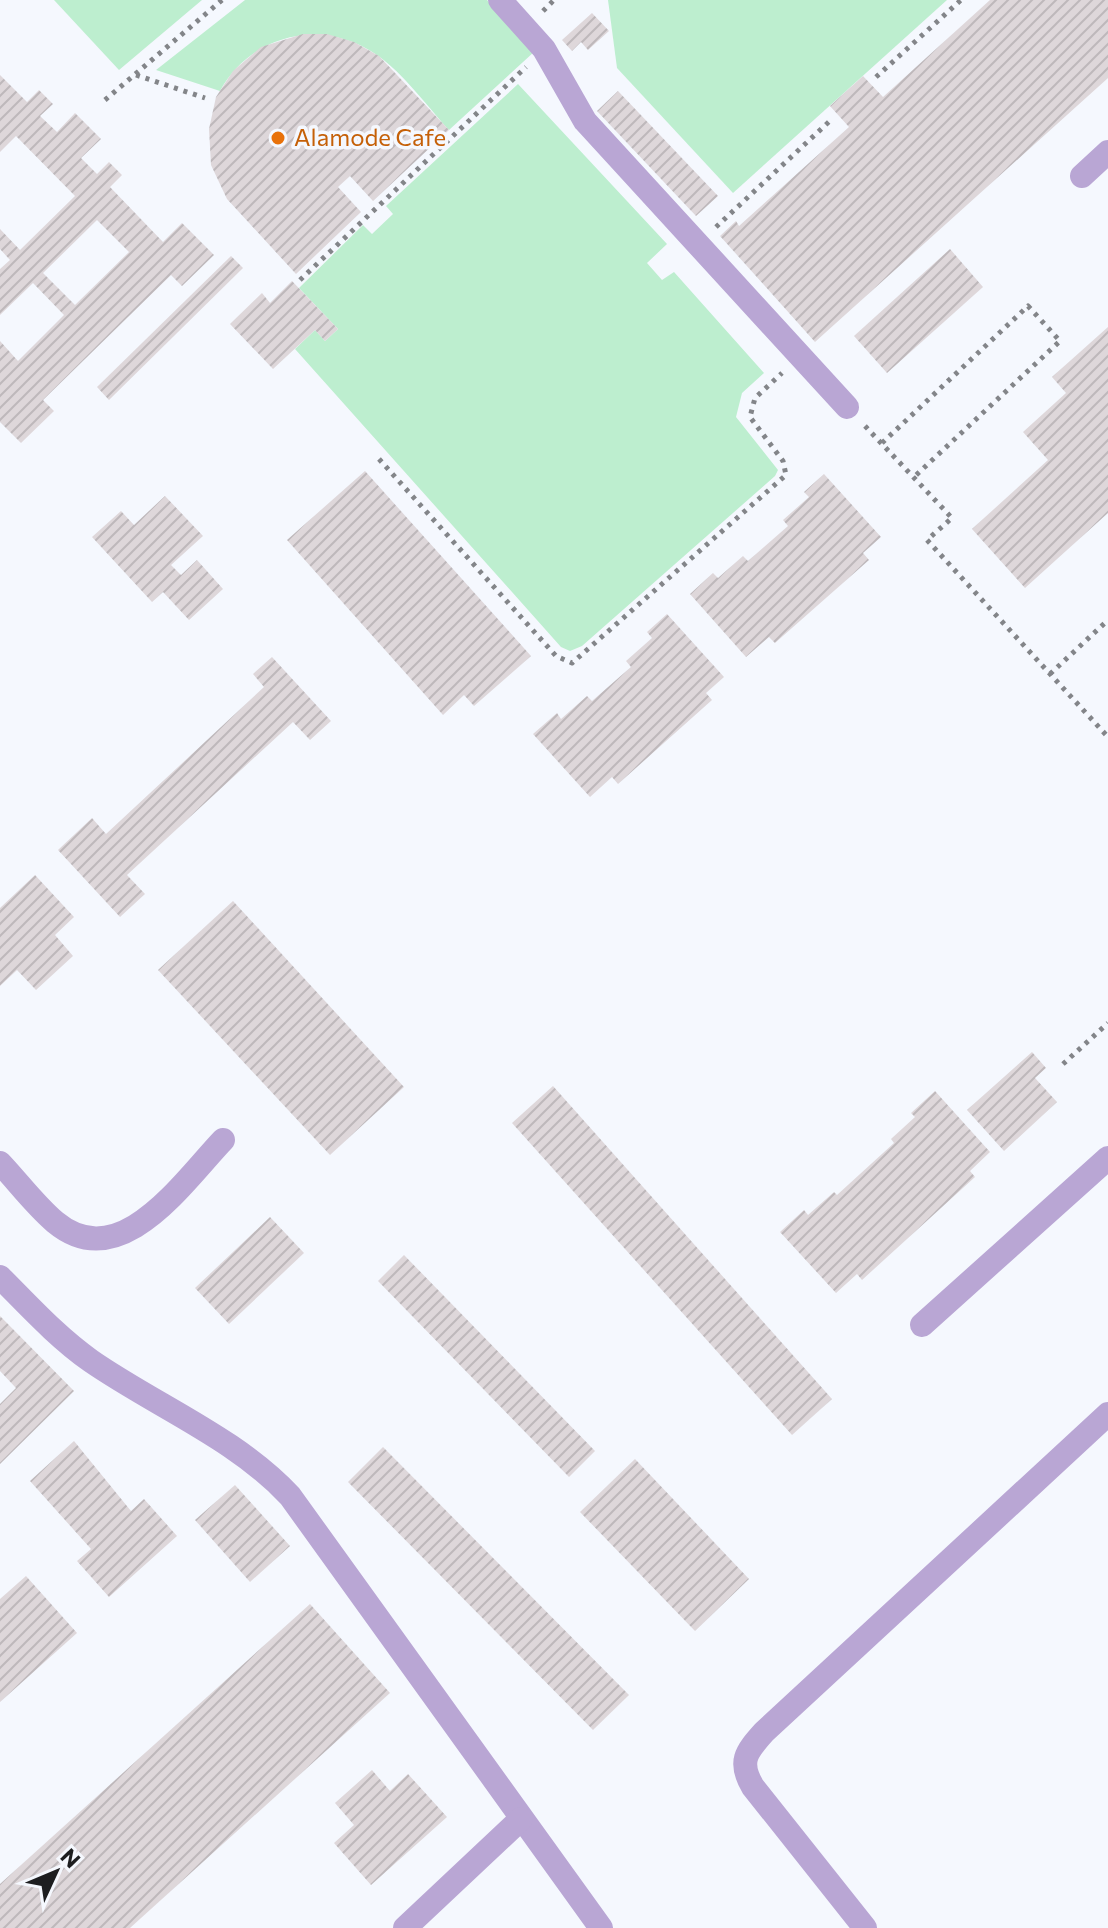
<svg xmlns="http://www.w3.org/2000/svg" width="1108" height="1928" viewBox="0 0 1108 1928" font-family="Commissioner,sans-serif">
	<style>
		.green { fill: #bdeecf }
		.building { fill: url(#building-hatch); fill-rule: evenodd }
		.lines { fill: none; stroke-linecap: round; stroke-linejoin: round }
		.path { stroke: #838589; stroke-width: 5; stroke-dasharray: 4 6; stroke-linecap: butt }
		.minor { stroke: #b9a6d4; stroke-width: 24 }
		.food-dot { fill: #e8710a; stroke: #f5f8fe; stroke-width: 3 }
		.labels { text-anchor: middle; stroke-width: 7; stroke-linejoin: round; paint-order: stroke }
		.food-label { font-size: 24px; fill: #c56008; stroke: #f5f8fe; text-anchor: start }
	</style>
	<defs>
		<pattern id="building-hatch" width="6" height="6" patternUnits="userSpaceOnUse" patternTransform="scale(2)"><rect width="6" height="6" fill="#ded7da"/><path d="M-1 1l2-2M0 6l6-6M5 7l2-2" fill="none" stroke="#beb8bb"/></pattern>
	</defs>
	<rect width="100%" height="100%" fill="#f5f8fe"/>
	<g class="green">
		<polygon points="54,0 202,0 119,70"/>
		<path d="M245,0H487L534,52L449,130C427,106 404,74 377,55C323,18 252,33 220,91L156,70Z"/>
		<polygon points="608,0 947,0 733,193 617,68"/>
		<polygon points="518,84 667,244 647,263 662,280 674,272 764,373 742,393 736,417 778,470 775,476 582,646 570,651 561,647 295,349 315,330 325,341 338,329 299,288 363,225 372,234 393,214 386,206"/>
	</g>
	<g class="building">
		<polygon points="990,0 1108,0 1108,78 815,342 720,236 736,221 739,226 849,127 830,106 863,76 883,97"/>
		<polygon points="592,13 609,31 588,50 581,42 572,51 562,40"/>
		<polygon points="303,34 327,34 354,42 379,56 449,130 373,201 350,176 338,187 361,212 296,274 227,199 211,165 209,129 216,97 233,71 261,47"/>
		<path d="M0,75L27,102L39,90L53,104L40,116L57,132L75,113L101,139L81,158L97,174L109,162L122,175L110,187L163,242L182,223L214,255L182,286L171,275L43,400L54,411L21,443L0,422V341L18,361L64,315L33,283L0,315V269L10,260L0,249V229L20,250L75,196L16,136L0,152ZM97,220L129,252L75,305L43,273Z"/>
		<polygon points="618,91 718,196 696,216 597,111"/>
		<polygon points="950,249 983,287 887,373 854,336"/>
		<polygon points="231,256 243,268 109,400 97,387"/>
		<polygon points="292,281 338,329 325,341 315,330 273,369 230,324 262,293 270,303"/>
		<polygon points="1108,327 1108,513 1025,588 972,529 1048,460 1023,432 1066,393 1052,377"/>
		<polygon points="365,471 531,656 474,706 464,695 443,715 287,540"/>
		<polygon points="824,474 881,537 863,553 869,560 775,643 769,637 746,657 690,594 713,573 718,578 743,556 748,561 788,526 783,520 809,497 804,492"/>
		<polygon points="165,496 203,536 171,565 181,575 197,560 223,589 189,620 163,592 152,602 92,537 121,511 134,525"/>
		<polygon points="667,614 724,677 706,693 712,700 618,784 612,777 590,797 533,734 557,713 561,719 587,696 592,701 631,667 626,661 652,638 647,632"/>
		<polygon points="272,657 331,721 310,740 293,722 127,875 145,894 120,917 58,850 92,818 106,834 264,687 253,674"/>
		<polygon points="35,875 74,917 55,935 73,956 36,990 17,970 0,986 0,908"/>
		<polygon points="233,901 404,1087 330,1155 158,970"/>
		<polygon points="1032,1052 1046,1068 1035,1078 1057,1102 1004,1151 967,1110"/>
		<polygon points="553,1086 832,1399 792,1435 512,1123"/>
		<polygon points="935,1091 990,1152 970,1171 975,1177 862,1280 857,1274 836,1293 780,1232 804,1210 808,1215 834,1192 837,1195 894,1143 891,1139 915,1117 911,1113"/>
		<polygon points="270,1217 304,1253 229,1324 195,1288"/>
		<polygon points="404,1255 595,1451 569,1477 378,1281"/>
		<polygon points="0,1316 74,1391 0,1464 0,1404 16,1388 0,1371"/>
		<polygon points="74,1441 131,1511 144,1499 177,1536 109,1597 77,1561 91,1549 30,1481"/>
		<polygon points="383,1447 629,1695 593,1730 348,1482"/>
		<polygon points="635,1459 749,1579 695,1631 580,1512"/>
		<polygon points="235,1485 290,1546 250,1582 195,1520"/>
		<polygon points="26,1576 77,1633 0,1702 0,1599"/>
		<polygon points="310,1604 390,1693 130,1928 0,1928 0,1884"/>
		<polygon points="372,1770 390,1791 408,1774 447,1817 371,1885 334,1843 354,1825 335,1803"/>
	</g>
	<g class="lines">
		<g class="path">
			<polyline points="543,11 554,0"/>
			<polyline points="136,75 205,98"/>
			<polyline points="876,77 961,0"/>
			<polyline points="105,100 222,0"/>
			<polyline points="716,227 833,118"/>
			<polyline points="300,280 526,67"/>
			<polyline points="865,426 952,518 927,540 1108,737"/>
			<polyline points="882,443 1028,306 1060,341 914,477"/>
			<polyline points="379,459 556,656 572,663 786,475 783,461 750,417 755,398 782,373"/>
			<polyline points="1050,674 1108,620"/>
			<polyline points="1063,1064 1108,1023"/>
		</g>
		<g class="minor">
			<polyline points="500,0 544,49 585,121 847,407"/>
			<polyline points="1082,176 1108,152"/>
			<path d="M0,1163C18,1182 35,1205 55,1222C120,1276 182,1183 223,1140"/>
			<path d="M0,1277C29,1306 57,1337 91,1361C156,1406 236,1438 290,1496L601,1928"/>
			<polyline points="922,1325 1108,1158"/>
			<polyline points="405,1928 521,1819"/>
			<path d="M865,1928L753,1787C738,1762 746,1752 764,1732L1108,1414"/>
		</g>
	</g>
	<circle class="food-dot" cx="278" cy="138" r="8"/>
	<g class="labels">
		<g class="food-label">
			<text x="294" y="146">Alamode Cafe</text>
		</g>
	</g>
	<g transform="translate(56 1872) rotate(46)" stroke="#f5f8fe" stroke-width="6" paint-order="stroke">
	<path d="M0-6L14 30L0 20L-14 30Z" fill="#1d1e20"/>
	<text y="-12" font-size="22" font-weight="bold" text-anchor="middle" fill="#1d1e20">N</text>
	</g>
</svg>
